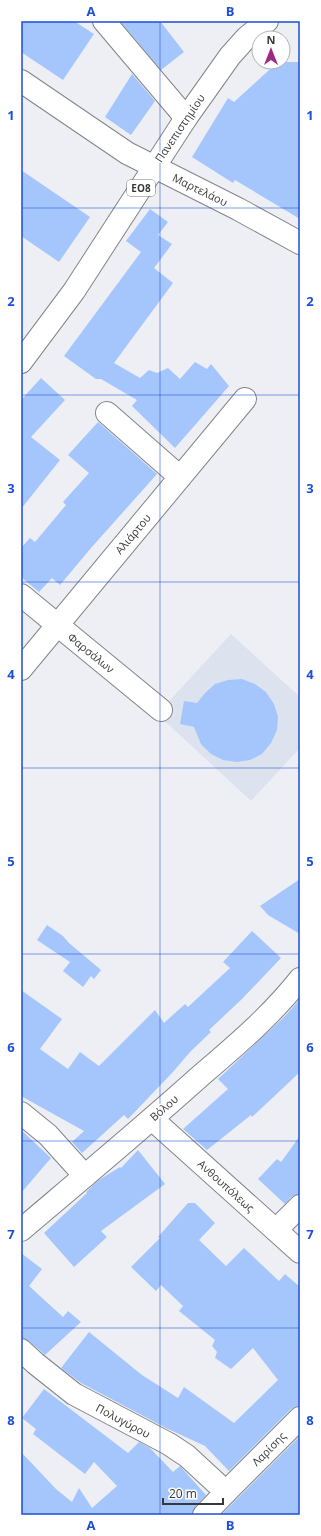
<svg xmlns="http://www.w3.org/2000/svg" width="321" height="1536" viewBox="0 0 321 1536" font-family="'Open Sans',sans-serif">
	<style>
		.built { fill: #dce3ee }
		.building { fill: #a5c6fc }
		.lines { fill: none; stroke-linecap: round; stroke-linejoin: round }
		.minor-casing { stroke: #828588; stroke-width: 24 }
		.tertiary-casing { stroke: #828588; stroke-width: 24 }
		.primary-casing { stroke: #828588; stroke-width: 24 }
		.minor { stroke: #fff; stroke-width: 22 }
		.tertiary { stroke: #fff; stroke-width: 22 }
		.primary { stroke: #fff; stroke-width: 22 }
		.grid { fill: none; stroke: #1d4ed8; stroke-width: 1; stroke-opacity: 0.55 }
		.labels { text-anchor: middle; stroke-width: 3; stroke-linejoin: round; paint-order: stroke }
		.shield { fill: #fff; stroke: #747475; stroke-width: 1 }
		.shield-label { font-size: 10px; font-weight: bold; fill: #38393a }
		.street-label { font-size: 11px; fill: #38393a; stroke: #fff }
		.neatline { fill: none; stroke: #1d4ed8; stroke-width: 1.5 }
		.grid-label { font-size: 13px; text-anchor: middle; font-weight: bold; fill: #1d4ed8 }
	</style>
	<rect width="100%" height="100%" fill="#edeff4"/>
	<polygon class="built" points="231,634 300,697 300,748 251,801 157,714"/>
	<g class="building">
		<polygon points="21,21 74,21 94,34 63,80 21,52"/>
		<polygon points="120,21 160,21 184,52 161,70"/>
		<polygon points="278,62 300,62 300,219 235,180 233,183 192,157 228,98 234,102"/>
		<polygon points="132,74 155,101 131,135 105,117"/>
		<polygon points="21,170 90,217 59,262 21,236"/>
		<polygon points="150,209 168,222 158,235 172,244 154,268 173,283 114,363 140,378 149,370 157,373 168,368 180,379 195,362 207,369 211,364 229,386 175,448 132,406 137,400 101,379 96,379 64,356 141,252 126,241"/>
		<polygon points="41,378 65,400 31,437 60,460 21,509 21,400"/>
		<polygon points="98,422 157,474 91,548 60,585 52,578 39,592 21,577 21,548 30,538 35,542 66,505 63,502 89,473 68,455"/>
		<polygon points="242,679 255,684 266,692 274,704 278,717 277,730 271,743 262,754 250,760 237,762 223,760 211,754 201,744 194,727 180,724 184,701 197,703 205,693 215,684 228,680"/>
		<polygon points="300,879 300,934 268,915 260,906"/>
		<polygon points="47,925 63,936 69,943 101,970 94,979 91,976 83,987 63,971 70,962 37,940"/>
		<polygon points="252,931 281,958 242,999 209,1030 211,1032 191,1051 172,1073 128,1119 124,1115 82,1153 72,1142 84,1131 21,1096 21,990 62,1019 40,1049 68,1069 80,1052 99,1066 155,1010 164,1023 185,1004 188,1007 230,968 223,962"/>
		<polygon points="300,999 300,1072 252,1117 251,1115 207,1150 183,1129 228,1089 218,1079 284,1017"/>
		<polygon points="21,1130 51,1158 21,1193"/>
		<polygon points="300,1136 300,1194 291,1197 285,1204 258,1179 277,1159 281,1162"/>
		<polygon points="138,1150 165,1184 101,1231 107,1237 74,1267 44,1233 87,1193 86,1192 99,1180 120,1167 121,1168"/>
		<polygon points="188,1203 195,1203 215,1223 199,1240 226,1266 244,1248 279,1281 285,1274 300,1287 300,1406 291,1409 229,1471 205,1446 166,1428 81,1383 61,1368 89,1332 142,1375 178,1398 184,1387 234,1423 278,1380 253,1348 231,1369 215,1358 217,1352 212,1346 215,1340 179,1311 183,1306 161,1285 156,1291 131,1267 160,1238 158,1237"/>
		<polygon points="21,1253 42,1269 29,1286 63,1317 68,1311 81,1322 45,1355 29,1341 21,1338"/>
		<polygon points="44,1389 128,1453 139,1442 150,1448 173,1472 180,1466 206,1495 195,1507 192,1515 21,1515 21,1452 56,1489 72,1502 79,1488 92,1508 117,1486 94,1462 85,1474 33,1434 36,1429 22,1418"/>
		<polygon points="300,1436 300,1515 221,1515"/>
	</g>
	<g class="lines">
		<defs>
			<g id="minor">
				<polyline points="104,21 186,118"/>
				<polyline points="21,81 127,153 238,209 300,243"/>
				<polyline points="107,413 180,477"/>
				<polyline points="21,595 161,710"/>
				<polyline points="21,669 245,399"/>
				<polyline points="276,1230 300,1206"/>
				<polyline points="21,1350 35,1363 74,1394 169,1444 187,1456 226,1492"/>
				<polyline points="204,1515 226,1492 300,1418"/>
			</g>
			<g id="tertiary">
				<polyline points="21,1113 48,1135 85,1176"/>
				<polyline points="152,1119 300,1252"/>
				<path d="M21,1230C80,1180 140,1130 198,1078C234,1047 270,1017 300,979"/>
			</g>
			<polyline id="primary" points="21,362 74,291 186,118 230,56 247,37 267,21"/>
		</defs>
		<use href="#minor" class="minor-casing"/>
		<use href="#tertiary" class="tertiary-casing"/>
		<use href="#primary" class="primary-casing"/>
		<use href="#minor" class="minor"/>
		<use href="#tertiary" class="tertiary"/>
		<use href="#primary" class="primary"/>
	</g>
	<path class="grid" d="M160,21V1515M21,208H300M21,395H300M21,582H300M21,768H300M21,954H300M21,1141H300M21,1328H300"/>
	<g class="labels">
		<rect class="shield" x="127" y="180" width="28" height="16" rx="3"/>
		<g class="shield-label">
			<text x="141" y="192">ΕΟ8</text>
		</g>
		<g class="street-label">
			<text transform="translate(180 128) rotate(-56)" y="4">Πανεπιστημίου</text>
			<text transform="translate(200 190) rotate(26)" y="4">Μαρτελάου</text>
			<text transform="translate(133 534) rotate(-50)" y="4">Αλιάρτου</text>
			<text transform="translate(91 653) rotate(39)" y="4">Φαρσάλων</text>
			<text transform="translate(164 1108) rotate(-41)" y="4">Βόλου</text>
			<text transform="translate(226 1186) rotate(42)" y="4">Ανθουπόλεως</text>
			<text transform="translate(123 1421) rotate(28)" y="4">Πολυγύρου</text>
			<text transform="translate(269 1449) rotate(-45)" y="4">Λαρίσης</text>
		</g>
	</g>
	<rect width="321" height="1536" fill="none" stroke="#ffffff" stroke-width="44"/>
	<g transform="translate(271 50)"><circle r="19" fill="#ffffff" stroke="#afb0b0"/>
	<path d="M0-3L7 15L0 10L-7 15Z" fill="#9f2a83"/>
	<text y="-6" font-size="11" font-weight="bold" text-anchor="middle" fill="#38393a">N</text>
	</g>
	<path d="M163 1498v6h60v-6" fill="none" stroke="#38393a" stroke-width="2"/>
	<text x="169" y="1498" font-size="12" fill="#38393a" stroke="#ffffff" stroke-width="3" paint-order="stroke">20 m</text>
	<rect x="22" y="22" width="277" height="1492" class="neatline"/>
	<g class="grid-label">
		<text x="91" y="16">A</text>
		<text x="230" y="16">B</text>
		<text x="11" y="120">1</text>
		<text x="310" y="120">1</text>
		<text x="11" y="306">2</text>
		<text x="310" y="306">2</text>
		<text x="11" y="493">3</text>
		<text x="310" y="493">3</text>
		<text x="11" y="679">4</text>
		<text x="310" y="679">4</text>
		<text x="11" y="866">5</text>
		<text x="310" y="866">5</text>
		<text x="11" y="1052">6</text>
		<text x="310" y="1052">6</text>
		<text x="11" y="1239">7</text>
		<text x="310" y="1239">7</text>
		<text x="11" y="1425">8</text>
		<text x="310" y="1425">8</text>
		<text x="91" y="1530">A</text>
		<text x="230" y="1530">B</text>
	</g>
</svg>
